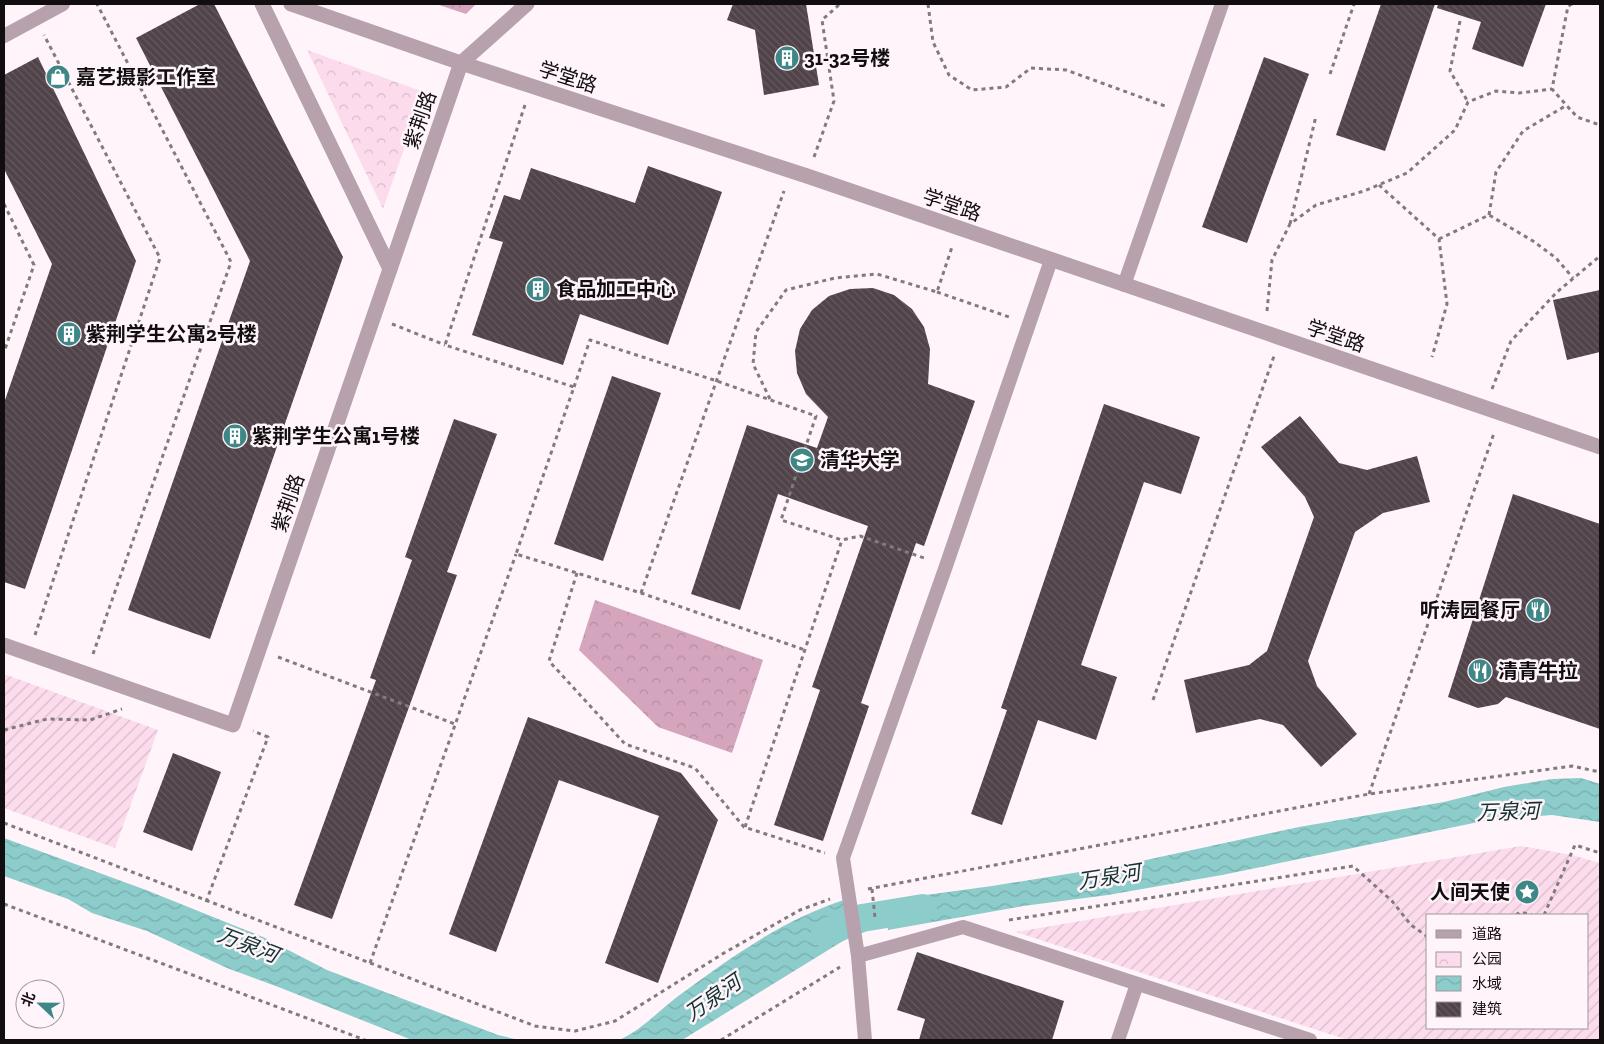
<svg xmlns="http://www.w3.org/2000/svg" width="1604" height="1044" viewBox="0 0 1604 1044" font-family="'Zilla Slab','Noto Sans SC',serif">
	<style>
		.forest { fill: url(#forest-crowns) }
		.park { fill: url(#park-crowns) }
		.garden { fill: url(#garden-furrows); fill-rule: evenodd }
		.water { fill: url(#water-waves) }
		.lines { fill: none; stroke-linecap: round; stroke-linejoin: round }
		.canal { stroke: #8ccccb; stroke-width: 28 }
		.building { fill: url(#building-back-hatch) }
		.path { stroke: #817b7e; stroke-width: 3; stroke-dasharray: 4 4; stroke-linecap: butt }
		.service { stroke: #b6a1ac; stroke-width: 14 }
		.minor { stroke: #b6a1ac; stroke-width: 15 }
		.labels { text-anchor: middle; stroke-width: 5; stroke-linejoin: round; paint-order: stroke }
		.poi-label { font-size: 20px; font-weight: bold; fill: #120e10; stroke: #fef4f9; text-anchor: start }
		.street-label { font-size: 20px; fill: #120e10; stroke: #fef4f9 }
		.water-label { font-size: 21px; font-style: italic; fill: #113231; stroke: #fef4f9 }
	</style>
	<defs>
		<pattern id="forest-crowns" width="20" height="18" patternUnits="userSpaceOnUse" patternTransform="scale(1.25)"><rect width="20" height="18" fill="#d5a5be"/><path d="M2 6a3 3 0 1 1 6 0M12 15a3 3 0 1 1 6 0" fill="none" stroke="#b68da2"/></pattern>
		<pattern id="park-crowns" width="20" height="18" patternUnits="userSpaceOnUse" patternTransform="scale(1.25)"><rect width="20" height="18" fill="#fcdcec"/><path d="M2 6a3 3 0 1 1 6 0M12 15a3 3 0 1 1 6 0" fill="none" stroke="#d7bcc9"/></pattern>
		<pattern id="garden-furrows" width="10" height="10" patternUnits="userSpaceOnUse" patternTransform="scale(1.25)"><rect width="10" height="10" fill="#fcdcec"/><path d="M-1 1l2-2M0 10L10 0M9 11l2-2" fill="none" stroke="#d7bcc9"/></pattern>
		<pattern id="water-waves" width="16" height="10" patternUnits="userSpaceOnUse" patternTransform="scale(1.25)"><rect width="16" height="10" fill="#8ccccb"/><path d="M0 5q4-4 8 0t8 0" fill="none" stroke="#78aead"/></pattern>
		<pattern id="building-back-hatch" width="6" height="6" patternUnits="userSpaceOnUse" patternTransform="scale(1.25)"><rect width="6" height="6" fill="#50434a"/><path d="M-1 5l2 2M0 0l6 6M5-1l2 2" fill="none" stroke="#655a60"/></pattern>
	</defs>
	<rect width="100%" height="100%" fill="#fef4f9"/>
	<g class="forest">
		<polygon points="436,4 476,4 466,14"/>
		<polygon points="595,600 763,660 732,753 658,727 579,650"/>
	</g>
	<polygon class="park" points="307,50 424,92 383,209"/>
	<g class="garden">
		<polygon points="4,674 158,730 115,848 4,808"/>
		<path d="M1521,846L1572,855L1600,863V1040H1348L1016,932ZM1428,915H1588V1028H1428Z"/>
	</g>
	<g class="water">
		<polygon points="1581,778 1600,784 1600,822 1552,815 1493,819 1222,875 1108,895 1023,906 888,930 885,904 889,900 992,886 1123,865 1299,827 1444,802 1504,787 1552,779"/>
		<polygon points="4,838 146,890 263,937 327,970 498,1035 519,1040 412,1040 281,988 227,968 147,931 92,913 68,899 4,876"/>
		<path d="M847,899L851,936L682,1040H619C642,1030 657,1012 677,997C730,958 783,919 847,899Z"/>
	</g>
	<g class="lines">
		<polyline class="canal" points="825,933 862,918 923,908"/>
	</g>
	<g class="building">
		<polygon points="200,4 214,4 343,257 210,639 128,610 250,261 136,38"/>
		<polygon points="733,4 806,4 819,85 764,95 755,30 727,20"/>
		<polygon points="1381,4 1435,4 1385,151 1336,135"/>
		<polygon points="1438,4 1546,4 1523,67 1472,49 1481,22 1437,8"/>
		<polygon points="38,57 136,261 25,589 4,582 4,403 52,264 4,169 4,75"/>
		<polygon points="1264,57 1309,74 1247,243 1202,227"/>
		<polygon points="648,166 722,192 668,345 580,314 563,365 472,335 503,242 489,238 504,195 520,200 531,168 635,203"/>
		<polygon points="873,288 894,295 912,309 924,327 930,349 928,384 975,401 924,546 916,543 861,703 869,706 823,841 774,825 820,690 812,687 868,526 778,494 740,610 691,594 747,425 817,448 828,417 806,394 797,373 795,351 800,329 812,310 829,296 850,289"/>
		<polygon points="1600,290 1600,352 1567,360 1553,300"/>
		<polygon points="612,376 661,393 603,561 554,544"/>
		<polygon points="1104,404 1200,437 1181,494 1144,482 1081,665 1117,677 1096,740 1038,720 1002,825 971,814 1007,710 1001,708"/>
		<polygon points="1300,416 1339,463 1367,470 1417,456 1430,502 1383,513 1355,532 1308,661 1317,686 1357,734 1321,767 1283,725 1260,719 1196,733 1184,680 1249,665 1267,651 1314,517 1305,497 1261,447"/>
		<polygon points="454,419 497,434 447,572 457,575 332,919 294,905 376,680 370,678 412,560 405,557"/>
		<polygon points="1513,494 1600,524 1600,729 1506,697 1498,704 1478,708 1448,697"/>
		<polygon points="528,717 681,773 718,820 658,983 605,963 659,816 559,780 496,952 449,934"/>
		<polygon points="173,753 221,772 192,851 143,832"/>
		<polygon points="917,952 1064,1001 1052,1040 919,1040 925,1019 897,1010"/>
	</g>
	<g class="lines">
		<g class="path">
			<polyline points="928,4 933,42 949,75 972,90 1006,87 1031,68 1066,70 1165,106"/>
			<polyline points="1572,4 1568,6 1552,89 1577,117 1600,125"/>
			<polyline points="1460,21 1450,71 1468,102"/>
			<polyline points="1330,74 1354,4"/>
			<polyline points="525,105 445,345 574,387 516,554 641,593 805,650"/>
			<polyline points="814,157 834,101 822,20 840,4"/>
			<polyline points="1379,185 1439,239 1447,304 1432,357"/>
			<polyline points="4,204 34,265 4,352"/>
			<polyline points="1489,215 1496,172 1523,131 1567,105"/>
			<polyline points="1290,224 1316,116"/>
			<polyline points="1439,239 1489,215 1533,241 1556,258 1573,278"/>
			<polyline points="937,292 1012,318"/>
			<polyline points="1267,311 1272,260 1290,224 1316,205 1364,191 1407,173 1455,130 1468,102 1496,91 1519,93 1552,89"/>
			<polyline points="392,324 445,345"/>
			<polyline points="574,387 590,340 717,381 816,416 781,520 842,540 860,536 927,559"/>
			<polyline points="1492,389 1511,341 1557,292 1600,256"/>
			<polyline points="770,399 753,364 756,332 786,290 835,278 877,274 937,292 952,247"/>
			<polyline points="577,573 549,661 625,744 695,768 744,827 825,853"/>
			<polyline points="641,593 784,191"/>
			<polyline points="35,635 160,258 44,35"/>
			<polyline points="93,654 231,262 97,4"/>
			<polyline points="278,657 455,724"/>
			<polyline points="1153,700 1274,356"/>
			<polyline points="4,730 47,719 90,720 122,709"/>
			<polyline points="1369,794 1494,433"/>
			<polyline points="4,823 535,1026 575,1031 615,1021 724,953 800,910 830,899"/>
			<polyline points="745,827 842,540"/>
			<polyline points="868,889 1369,794 1572,766 1600,772"/>
			<polyline points="872,889 875,918"/>
			<polyline points="206,902 268,737 253,731"/>
			<polyline points="4,904 365,1040"/>
			<polyline points="1516,915 1520,912 1532,915"/>
			<polyline points="1544,915 1575,845 1600,853"/>
			<polyline points="1009,920 1353,866 1392,901 1411,925 1428,937"/>
			<polyline points="370,963 516,554"/>
			<polyline points="721,1040 840,967"/>
		</g>
		<g class="service">
			<polyline points="4,36 63,4"/>
			<polyline points="1124,285 1222,4"/>
			<polyline points="858,956 963,927 1310,1040"/>
			<polyline points="865,1040 858,956 843,858 946,566 1051,260"/>
			<polyline points="1118,1040 1137,984"/>
		</g>
		<g class="minor">
			<polyline points="262,4 390,269"/>
			<polyline points="291,4 461,63 807,176 1600,447"/>
			<polyline points="4,645 233,725 461,63 527,4"/>
		</g>
	</g>
	<defs>
		<symbol id="building-disc" viewBox="-11 -11 22 22"><circle r="9.5" fill="#3e8786" stroke="#fef4f9"/><path d="M-4-6H4V6H1V3H-1V6H-4ZM-2.5-4.3h1.7v1.8h-1.7ZM.8-4.3h1.7v1.8H.8ZM-2.5-1h1.7V.8h-1.7ZM.8-1h1.7V.8H.8Z" fill="#fff"/></symbol>
		<symbol id="shop-disc" viewBox="-11 -11 22 22"><circle r="9.5" fill="#3e8786" stroke="#fef4f9"/><path d="M-5-2.5h2.3a2.7 3.5 0 0 1 5.4 0H5L5.5 6h-11ZM-1.5-2.5h3a1.5 2.3 0 0 0-3 0Z" fill="#fff"/></symbol>
		<symbol id="university-disc" viewBox="-11 -11 22 22"><circle r="9.5" fill="#3e8786" stroke="#fef4f9"/><path d="M0-5L7-2L0 1L-7-2ZM-4 1L0 2.5L4 1V4Q0 6-4 4Z" fill="#fff"/></symbol>
		<symbol id="restaurant-disc" viewBox="-11 -11 22 22"><circle r="9.5" fill="#3e8786" stroke="#fef4f9"/><path d="M-5-6h1v4h1v-4h1v4h1v-4h1v5L-1.5 .5V6h-2V.5L-5-1ZM5-6V6H3V1.5H1.5Q1.5-4 5-6Z" fill="#fff"/></symbol>
		<symbol id="sight-disc" viewBox="-11 -11 22 22"><circle r="9.5" fill="#3e8786" stroke="#fef4f9"/><path d="M0-6L1.8-2.2L6-1.7L2.9 1.2L3.7 5.4L0 3.3L-3.7 5.4L-2.9 1.2L-6-1.7L-1.8-2.2Z" fill="#fff"/></symbol>
	</defs>
	<g fill-rule="evenodd">
		<use href="#building-disc" x="773" y="44" width="28" height="28"/>
		<use href="#shop-disc" x="44" y="63" width="28" height="28"/>
		<use href="#building-disc" x="524" y="275" width="28" height="28"/>
		<use href="#building-disc" x="55" y="320" width="28" height="28"/>
		<use href="#building-disc" x="221" y="422" width="28" height="28"/>
		<use href="#university-disc" x="788" y="446" width="28" height="28"/>
		<use href="#restaurant-disc" x="1524" y="596" width="28" height="28"/>
		<use href="#restaurant-disc" x="1466" y="657" width="28" height="28"/>
		<use href="#sight-disc" x="1513" y="878" width="28" height="28"/>
	</g>
	<g class="labels">
		<g class="poi-label">
			<text x="804" y="65">31-32号楼</text>
			<text x="76" y="84">嘉艺摄影工作室</text>
			<text x="556" y="296">食品加工中心</text>
			<text x="86" y="341">紫荆学生公寓2号楼</text>
			<text x="252" y="443">紫荆学生公寓1号楼</text>
			<text x="820" y="467">清华大学</text>
			<text x="1520" y="617" text-anchor="end">听涛园餐厅</text>
			<text x="1498" y="678">清青牛拉</text>
			<text x="1510" y="899" text-anchor="end">人间天使</text>
		</g>
		<g class="street-label">
			<text transform="translate(568 77) rotate(18)" y="7">学堂路</text>
			<text transform="translate(420 120) rotate(-71)" y="7">紫荆路</text>
			<text transform="translate(952 205) rotate(19)" y="7">学堂路</text>
			<text transform="translate(1336 336) rotate(19)" y="7">学堂路</text>
			<text transform="translate(288 503) rotate(-71)" y="7">紫荆路</text>
		</g>
		<g class="water-label">
			<text transform="translate(1508 812) rotate(-2)" y="7">万泉河</text>
			<text transform="translate(1109 877) rotate(-9)" y="7">万泉河</text>
			<text transform="translate(248 945) rotate(21)" y="7">万泉河</text>
			<text transform="translate(713 998) rotate(-35)" y="7">万泉河</text>
		</g>
	</g>
	<rect width="1604" height="1044" fill="none" stroke="#120e10" stroke-width="10"/>
	<rect x="1426" y="914" width="162" height="115" fill="#fef4f9" stroke="#a0989c"/>
	<rect x="1436" y="930" width="25" height="8" fill="#b6a1ac" stroke="#a0989c"/>
	<text x="1472" y="939" font-size="15" fill="#120e10">道路</text>
	<rect x="1436" y="952" width="25" height="15" fill="url(#park-crowns)" stroke="#a0989c"/>
	<text x="1472" y="964" font-size="15" fill="#120e10">公园</text>
	<rect x="1436" y="976" width="25" height="15" fill="url(#water-waves)" stroke="#a0989c"/>
	<text x="1472" y="989" font-size="15" fill="#120e10">水域</text>
	<rect x="1436" y="1002" width="25" height="15" fill="url(#building-back-hatch)" stroke="#a0989c"/>
	<text x="1472" y="1014" font-size="15" fill="#120e10">建筑</text>
	<g transform="translate(40 1004) rotate(292)"><circle r="24" fill="#fef4f9" stroke="#a0989c"/>
	<path d="M0-4L9 19L0 12L-9 19Z" fill="#3e8786"/>
	<text y="-8" font-size="14" font-weight="bold" text-anchor="middle" fill="#120e10">北</text>
	</g>
</svg>
